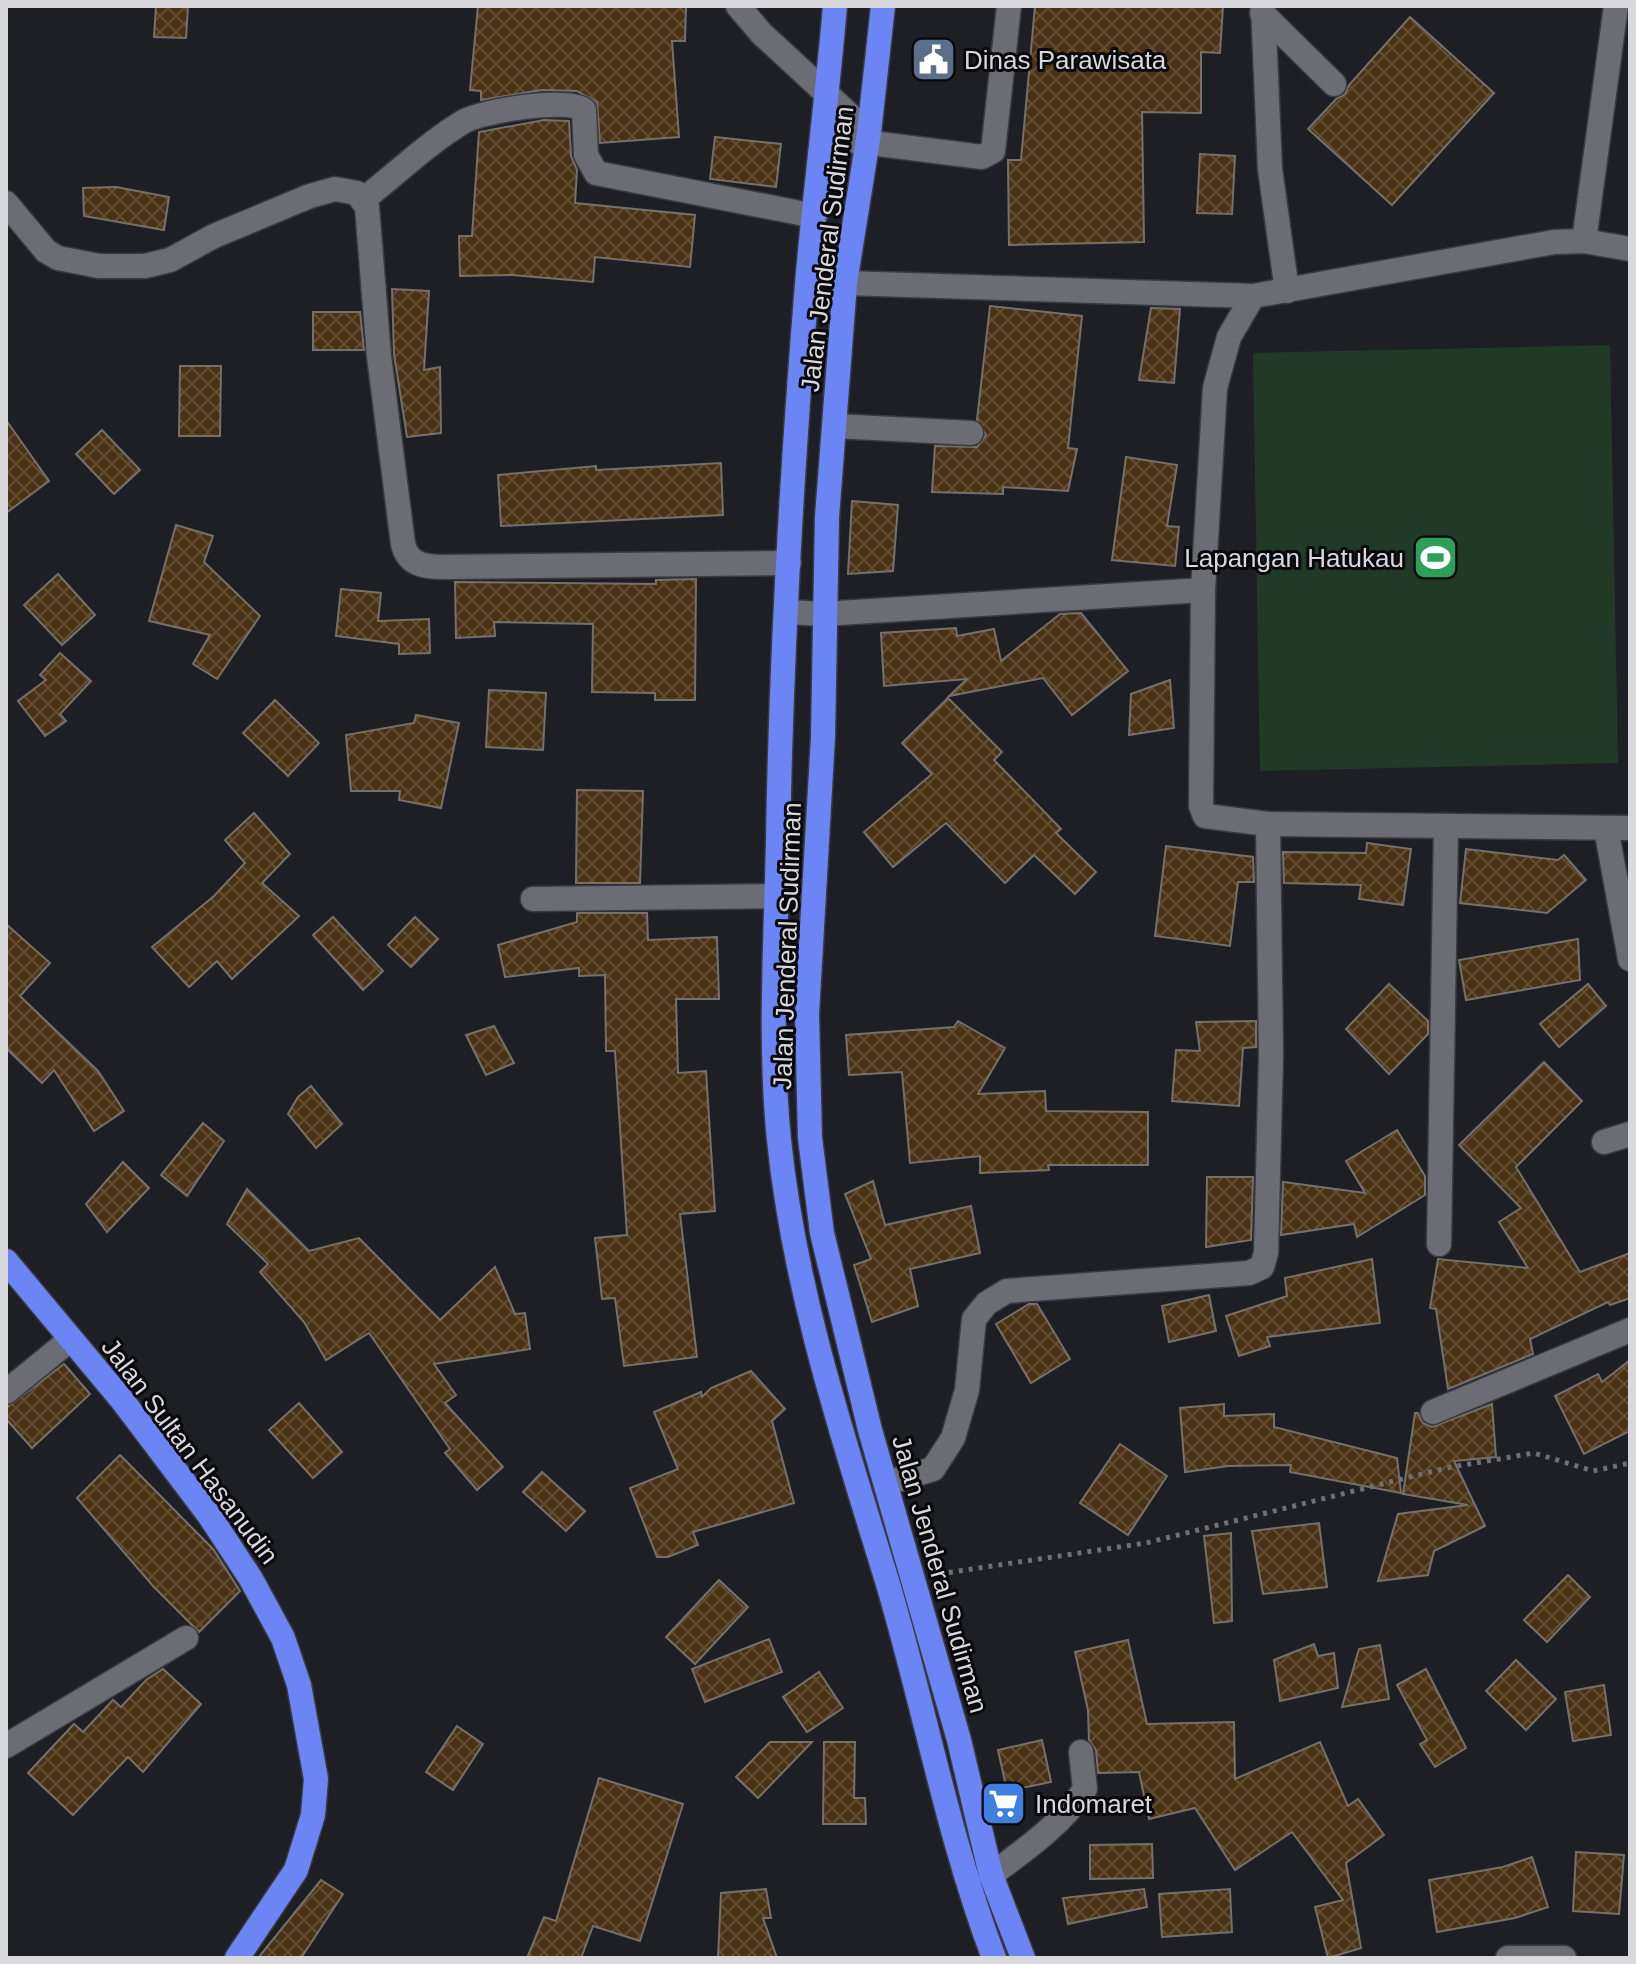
<svg xmlns="http://www.w3.org/2000/svg" width="1636" height="1964" viewBox="0 0 1636 1964" font-family="Arial,sans-serif">
	<style>
		.pitch { fill: #213a28 }
		.building { fill: url(#building-cross-hatch); stroke: #76706a; stroke-width: 2 }
		.lines { fill: none; stroke-linecap: round; stroke-linejoin: round }
		.minor-casing { stroke: #3a3b40; stroke-width: 27 }
		.highway-casing { stroke: #3a3b40; stroke-width: 27 }
		.path { stroke: #6f6f74; stroke-width: 5; stroke-dasharray: 4 6; stroke-linecap: butt }
		.minor { stroke: #6c6d74; stroke-width: 24 }
		.highway { stroke: #6c85f5; stroke-width: 24 }
		.labels { text-anchor: middle; stroke-width: 6; stroke-linejoin: round; paint-order: stroke }
		.poi-label { font-size: 26px; fill: #d9d9dd; stroke: #09090c; text-anchor: start }
		.street-label { font-size: 26px; fill: #d9d9dd; stroke: #09090c }
	</style>
	<defs>
		<pattern id="building-cross-hatch" width="8" height="8" patternUnits="userSpaceOnUse" patternTransform="scale(2)"><rect width="8" height="8" fill="#493113"/><path d="M0 0l8 8M0 8l8-8" fill="none" stroke="#634e35"/></pattern>
	</defs>
	<rect width="100%" height="100%" fill="#1e1f25"/>
	<polygon class="pitch" points="1610,345 1618,763 1260,771 1253,353"/>
	<g class="building">
		<polygon points="156,6 188,6 186,38 154,37"/>
		<polygon points="478,6 686,6 685,41 672,41 679,137 600,143 597,102 577,91 542,90 481,100 481,91 470,90"/>
		<polygon points="1035,6 1223,6 1220,53 1201,52 1201,113 1142,112 1144,242 1009,245 1008,160 1021,160"/>
		<polygon points="1410,17 1494,93 1392,205 1308,129 1336,99 1345,94 1349,85"/>
		<polygon points="544,120 569,121 571,156 577,170 575,203 695,215 690,267 595,257 593,282 512,275 460,276 459,236 472,236 479,132"/>
		<polygon points="715,137 781,144 776,187 710,179"/>
		<polygon points="1200,154 1235,156 1232,214 1197,213"/>
		<polygon points="116,187 169,197 164,230 84,216 83,188"/>
		<polygon points="392,289 429,291 424,370 440,367 441,433 407,437 394,354"/>
		<polygon points="990,306 1082,316 1068,448 1077,449 1068,491 1003,487 1003,494 932,492 935,446 977,447 986,435 977,420"/>
		<polygon points="1151,308 1180,309 1174,383 1139,380"/>
		<polygon points="313,312 360,312 364,350 313,350"/>
		<polygon points="180,366 221,366 220,436 179,436"/>
		<polygon points="6,420 49,481 6,513"/>
		<polygon points="102,430 140,470 114,494 76,454"/>
		<polygon points="1126,457 1177,465 1167,526 1179,527 1175,566 1112,560"/>
		<polygon points="721,463 723,515 501,526 498,475 596,466 596,470"/>
		<polygon points="852,501 898,505 893,571 848,574"/>
		<polygon points="176,525 213,536 204,562 260,616 217,679 193,664 210,635 149,621"/>
		<polygon points="58,574 95,615 62,645 24,605"/>
		<polygon points="696,579 695,700 655,700 655,693 592,692 593,624 494,622 495,636 456,638 455,582 656,584 656,580"/>
		<polygon points="341,589 381,593 378,621 429,619 430,653 399,654 399,644 336,636"/>
		<polygon points="1081,613 1128,671 1072,715 1043,678 949,696 967,679 884,686 881,633 956,628 957,636 994,629 1001,661 1060,614"/>
		<polygon points="60,653 91,681 60,714 66,721 45,736 18,701 46,680 40,675"/>
		<polygon points="1170,680 1174,728 1129,735 1131,694"/>
		<polygon points="489,690 546,693 543,750 486,747"/>
		<polygon points="948,698 1002,752 994,760 1061,829 1056,833 1096,872 1075,894 1034,855 1005,883 946,823 893,867 864,832 932,774 902,743"/>
		<polygon points="275,700 319,743 288,776 243,733"/>
		<polygon points="416,715 459,723 441,808 399,800 400,791 351,791 346,735 414,723"/>
		<polygon points="577,790 643,791 640,883 576,883"/>
		<polygon points="254,813 290,854 262,883 299,916 232,979 217,961 189,987 152,947 214,896 245,863 225,840"/>
		<polygon points="1367,843 1411,849 1403,905 1359,899 1361,885 1284,883 1283,852 1366,853"/>
		<polygon points="1166,846 1253,857 1254,882 1238,882 1230,946 1155,936"/>
		<polygon points="1466,849 1558,860 1564,855 1586,880 1547,913 1460,903"/>
		<polygon points="577,913 647,913 648,940 717,937 719,999 676,999 678,1073 706,1071 715,1211 680,1214 697,1357 624,1366 615,1298 602,1299 595,1238 627,1235 615,1051 606,1051 605,975 579,976 579,968 505,977 498,945 577,922"/>
		<polygon points="333,917 383,971 363,990 313,935"/>
		<polygon points="415,917 438,939 411,967 388,945"/>
		<polygon points="6,924 50,963 20,996 98,1071 124,1111 94,1131 54,1070 42,1083 6,1048"/>
		<polygon points="1578,939 1580,980 1466,1000 1459,960"/>
		<polygon points="1389,984 1428,1021 1428,1034 1389,1074 1346,1029"/>
		<polygon points="1588,984 1606,1006 1559,1047 1540,1024"/>
		<polygon points="958,1021 1005,1048 978,1094 1045,1091 1046,1111 1148,1112 1148,1165 1048,1165 1049,1170 980,1173 980,1156 910,1163 902,1072 849,1075 846,1035 954,1027"/>
		<polygon points="1256,1021 1256,1047 1243,1048 1239,1106 1172,1101 1176,1050 1200,1051 1196,1022"/>
		<polygon points="494,1026 514,1063 486,1075 466,1035"/>
		<polygon points="1544,1062 1582,1101 1516,1167 1580,1272 1630,1253 1630,1298 1610,1305 1608,1302 1530,1339 1533,1354 1448,1389 1436,1309 1430,1308 1438,1259 1528,1268 1499,1222 1521,1208 1459,1145"/>
		<polygon points="311,1086 342,1124 316,1148 288,1114 298,1097"/>
		<polygon points="203,1123 224,1141 187,1196 161,1175"/>
		<polygon points="1397,1130 1425,1176 1425,1195 1357,1237 1354,1224 1281,1235 1283,1182 1365,1193 1346,1161"/>
		<polygon points="123,1162 149,1188 107,1232 86,1204"/>
		<polygon points="1207,1177 1253,1177 1251,1240 1206,1247"/>
		<polygon points="873,1181 885,1225 971,1206 980,1253 910,1269 918,1306 872,1322 854,1265 871,1259 845,1194"/>
		<polygon points="247,1189 309,1251 359,1238 440,1320 495,1267 515,1314 525,1313 530,1349 434,1364 456,1395 445,1403 503,1467 477,1490 445,1453 450,1449 369,1333 326,1360 304,1322 260,1272 268,1264 227,1224"/>
		<polygon points="1372,1259 1380,1323 1267,1337 1270,1346 1239,1356 1226,1316 1287,1296 1285,1278"/>
		<polygon points="1209,1295 1216,1331 1169,1342 1162,1306"/>
		<polygon points="1029,1304 1037,1304 1070,1359 1031,1383 996,1324"/>
		<polygon points="1630,1360 1630,1431 1584,1454 1555,1396 1598,1374 1602,1382"/>
		<polygon points="64,1364 90,1394 32,1448 6,1419 6,1408"/>
		<polygon points="751,1371 785,1409 772,1421 794,1503 693,1532 698,1545 668,1557 657,1557 630,1488 678,1469 654,1412 701,1392 702,1397 711,1388"/>
		<polygon points="299,1403 342,1452 313,1478 269,1430"/>
		<polygon points="1224,1404 1224,1416 1274,1414 1274,1427 1397,1458 1401,1493 1290,1472 1291,1465 1228,1466 1185,1472 1180,1408"/>
		<polygon points="1492,1404 1496,1457 1454,1461 1485,1526 1434,1551 1428,1575 1378,1581 1398,1514 1468,1505 1403,1494 1415,1413 1418,1413 1423,1423 1432,1427"/>
		<polygon points="1120,1444 1167,1476 1128,1535 1080,1503"/>
		<polygon points="120,1455 213,1549 240,1591 199,1632 153,1586 77,1498"/>
		<polygon points="542,1472 585,1511 566,1531 523,1492"/>
		<polygon points="1319,1523 1327,1587 1263,1594 1252,1531"/>
		<polygon points="1231,1533 1232,1621 1214,1623 1204,1536"/>
		<polygon points="1568,1575 1590,1597 1547,1642 1524,1620"/>
		<polygon points="719,1580 748,1607 695,1664 666,1637"/>
		<polygon points="769,1639 782,1672 705,1702 692,1669"/>
		<polygon points="1128,1640 1147,1724 1234,1722 1235,1779 1320,1742 1348,1806 1358,1799 1384,1835 1346,1863 1361,1948 1328,1958 1315,1907 1343,1900 1292,1832 1235,1870 1195,1808 1149,1819 1139,1772 1098,1773 1096,1750 1089,1740 1088,1710 1075,1652"/>
		<polygon points="1314,1644 1318,1656 1334,1653 1338,1688 1280,1701 1274,1660"/>
		<polygon points="1380,1645 1389,1699 1342,1707 1359,1649"/>
		<polygon points="1516,1660 1556,1699 1526,1730 1486,1691"/>
		<polygon points="163,1669 201,1704 143,1772 128,1757 73,1815 28,1773 74,1724 83,1732 113,1700 121,1707 146,1680"/>
		<polygon points="1426,1669 1466,1748 1435,1767 1420,1744 1427,1740 1397,1685"/>
		<polygon points="819,1672 843,1708 807,1732 783,1697"/>
		<polygon points="1604,1685 1611,1735 1573,1741 1565,1692"/>
		<polygon points="457,1726 483,1744 453,1790 426,1772"/>
		<polygon points="1042,1740 1051,1782 1007,1791 998,1750"/>
		<polygon points="770,1742 812,1742 758,1798 736,1777"/>
		<polygon points="824,1742 855,1742 854,1798 865,1798 866,1824 823,1824"/>
		<polygon points="599,1778 683,1804 640,1941 593,1926 581,1958 527,1958 544,1917 556,1921"/>
		<polygon points="1152,1844 1153,1878 1090,1879 1090,1845"/>
		<polygon points="1576,1852 1624,1855 1619,1914 1573,1911"/>
		<polygon points="1532,1857 1548,1907 1515,1918 1437,1932 1429,1880 1503,1867"/>
		<polygon points="321,1880 343,1894 301,1958 258,1958"/>
		<polygon points="766,1889 771,1918 763,1918 777,1958 718,1958 721,1893"/>
		<polygon points="1144,1889 1147,1907 1068,1924 1063,1898"/>
		<polygon points="1230,1889 1232,1932 1162,1937 1159,1894"/>
	</g>
	<g class="lines">
		<defs>
			<g id="minor">
				<polyline points="738,6 761,33 869,133"/>
				<polyline points="1263,6 1270,169 1287,291"/>
				<polyline points="1262,13 1334,84"/>
				<polyline points="824,137 982,157 993,151 1009,6"/>
				<path d="M364,199C396,174 428,143 463,122C481,111 567,97 584,110L586,155L596,173L815,216"/>
				<path d="M6,203L46,251L58,258L99,266H145L170,260L214,236L310,196L335,189L357,193L367,207L379,356L403,544C408,565 425,567 444,567L789,563"/>
				<polyline points="1584,241 1616,6"/>
				<polyline points="845,283 1253,296 1554,242 1584,241 1630,249"/>
				<polyline points="1253,296 1229,337 1215,388 1203,590 1201,806 1205,816 1268,824 1630,828"/>
				<polyline points="835,426 971,433"/>
				<polyline points="787,612 823,614 1203,590"/>
				<polyline points="1606,828 1630,959"/>
				<polyline points="533,899 777,896"/>
				<polyline points="1604,1142 1630,1134"/>
				<polyline points="1439,1244 1446,826"/>
				<polyline points="6,1392 71,1339"/>
				<polyline points="1433,1412 1630,1330"/>
				<polyline points="887,1483 933,1469 953,1438 967,1390 974,1319 987,1303 1007,1291 1249,1273 1262,1267 1266,1253 1271,1055 1268,824"/>
				<polyline points="6,1746 186,1638"/>
				<path d="M991,1875C1026,1849 1061,1825 1085,1789L1081,1752"/>
				<polyline points="1508,1958 1564,1958"/>
			</g>
			<g id="highway">
				<path d="M835,6C827,99 815,191 807,284C792,469 781,656 778,841C776,940 769,1041 779,1140C795,1294 843,1437 888,1584C925,1709 948,1837 994,1958"/>
				<polyline points="883,6 869,133 845,283 827,517 823,737 807,1014 810,1138 822,1233 870,1430 959,1740 991,1875 1023,1958"/>
				<polyline points="6,1261 122,1400 209,1515 251,1579 283,1638 299,1685 316,1779 313,1815 296,1870 237,1958"/>
			</g>
		</defs>
		<use href="#minor" class="minor-casing"/>
		<use href="#highway" class="highway-casing"/>
		<polyline class="path" points="939,1574 1146,1543 1446,1468 1534,1453 1593,1471 1630,1463"/>
		<use href="#minor" class="minor"/>
		<use href="#highway" class="highway"/>
	</g>
	<defs>
		<symbol id="civic-square" viewBox="-11 -11 22 22"><rect x="-9" y="-9" width="18" height="18" rx="4" fill="#5c6f8a" stroke="#09090c"/><path d="M-.6-6.5H3V-4.5H.6V-3L4-1V1h2V6H-6V1h2V-1L-.6-3ZM-1.2 2.5V6h2.4V2.5Z" fill="#fff"/></symbol>
		<symbol id="stadium-square" viewBox="-11 -11 22 22"><rect x="-9" y="-9" width="18" height="18" rx="4" fill="#2e9e5b" stroke="#09090c"/><path d="M0-5a6.5 5 0 1 0 0 10a6.5 5 0 1 0 0-10ZM-3.5-1.8h7v3.6h-7Z" fill="#fff"/></symbol>
		<symbol id="supermarket-square" viewBox="-11 -11 22 22"><rect x="-9" y="-9" width="18" height="18" rx="4" fill="#3f7fe0" stroke="#09090c"/><path d="M-6-5.5h2.5l.6 2H6L4.5 2H-2.5L-4.4-4H-6ZM-1.5 3.2a1.3 1.3 0 1 0 .1 0ZM3 3.2a1.3 1.3 0 1 0 .1 0Z" fill="#fff"/></symbol>
	</defs>
	<g fill-rule="evenodd">
		<use href="#civic-square" x="908" y="34" width="51" height="51"/>
		<use href="#stadium-square" x="1410" y="532" width="51" height="51"/>
		<use href="#supermarket-square" x="978" y="1778" width="51" height="51"/>
	</g>
	<g class="labels">
		<g class="poi-label">
			<text x="964" y="69">Dinas Parawisata</text>
			<text x="1404" y="567" text-anchor="end">Lapangan Hatukau</text>
			<text x="1035" y="1813">Indomaret</text>
		</g>
		<g class="street-label">
			<text transform="translate(827 249) rotate(-83)" y="9">Jalan Jenderal Sudirman</text>
			<text transform="translate(787 946) rotate(-88)" y="9">Jalan Jenderal Sudirman</text>
			<text transform="translate(190 1451) rotate(53)" y="9">Jalan Sultan Hasanudin</text>
			<text transform="translate(940 1574) rotate(74)" y="9">Jalan Jenderal Sudirman</text>
		</g>
	</g>
	<rect width="1636" height="1964" fill="none" stroke="#d9d9dd" stroke-width="16"/>
</svg>
